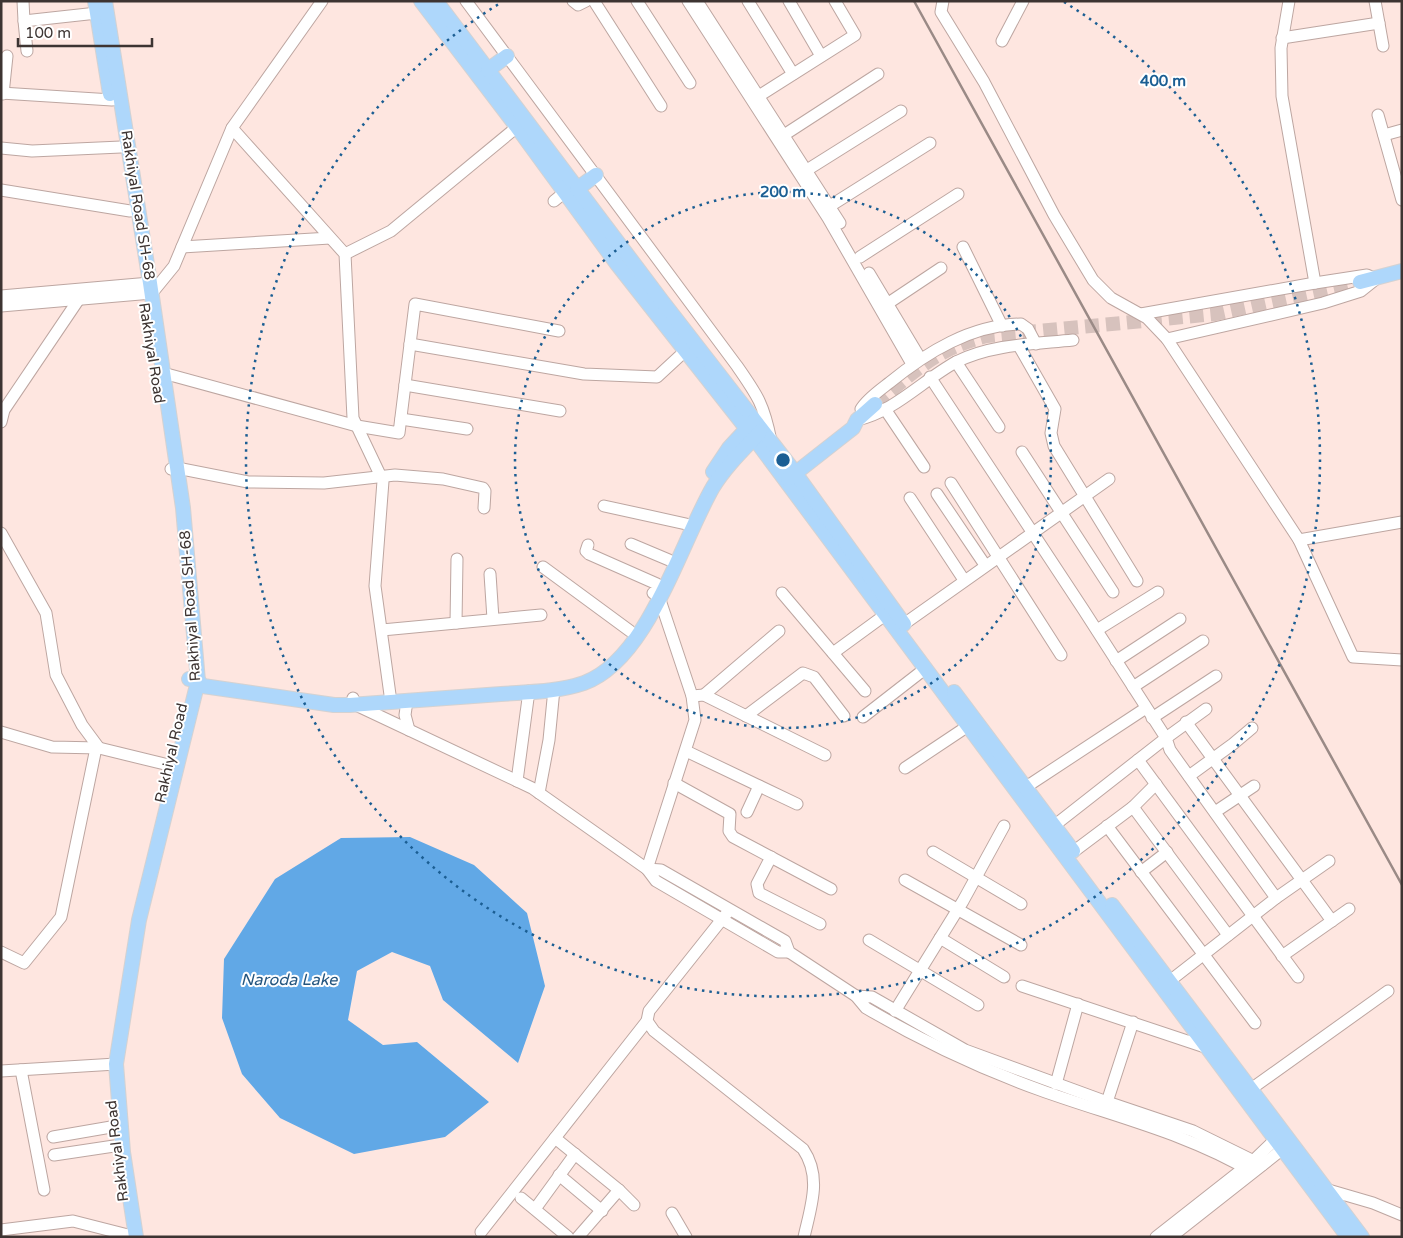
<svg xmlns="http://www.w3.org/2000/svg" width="1403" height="1238" viewBox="0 0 1403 1238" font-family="'Varela Round',sans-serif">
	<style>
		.water { fill: #61a8e6 }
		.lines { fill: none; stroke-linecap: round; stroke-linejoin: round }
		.major-tunnel { stroke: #d7c2bd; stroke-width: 14; stroke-dasharray: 14 7; stroke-linecap: butt }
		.minor-casing { stroke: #bda6a1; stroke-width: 13 }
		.major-casing { stroke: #d4d2d2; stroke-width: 16 }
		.minor { stroke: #fff; stroke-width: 11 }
		.major { stroke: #aed7fb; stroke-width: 14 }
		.rail { stroke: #9a8a86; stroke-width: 2.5 }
		.ring { fill: none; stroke: #1b5e93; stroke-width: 2.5; stroke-dasharray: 2.5 5 }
		.labels { text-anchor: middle; stroke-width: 4; stroke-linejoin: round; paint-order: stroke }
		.street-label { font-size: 15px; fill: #3d3432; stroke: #fff }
		.water-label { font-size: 16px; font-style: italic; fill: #245680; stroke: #fff }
		.centre { fill: #1b5e93; stroke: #fff; stroke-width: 2.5 }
		.ring-label { font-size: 15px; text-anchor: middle; font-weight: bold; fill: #1b5e93; stroke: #fff; stroke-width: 4; stroke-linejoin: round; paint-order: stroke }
	</style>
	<rect width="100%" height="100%" fill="#fee6e0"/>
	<polygon class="water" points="410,837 474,865 527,913 545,986 518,1063 443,1000 430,966 392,952 357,971 348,1020 383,1045 417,1042 489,1102 445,1137 354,1154 280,1118 242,1074 222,1018 224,959 275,879 341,838"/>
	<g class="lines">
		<path class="major-tunnel" d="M875,404C915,371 936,349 987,336L1215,314L1360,282"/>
		<defs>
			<g id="minor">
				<polyline points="23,1 24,21"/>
				<path d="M466,1L737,366C758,396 764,405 771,441"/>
				<polyline points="573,1 578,5 586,1"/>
				<polyline points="594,1 661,106"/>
				<polyline points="637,1 690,83"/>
				<polyline points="688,1 828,218 912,364"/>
				<polyline points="697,1 840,223"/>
				<polyline points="748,1 793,74"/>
				<polyline points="789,1 821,56"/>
				<polyline points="943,1 941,12 984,82 1054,215 1093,280 1111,298 1147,318 1167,339 1299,540 1402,522"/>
				<polyline points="1289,1 1281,48 1282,96 1315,283"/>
				<polyline points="1375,1 1383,46"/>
				<polyline points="1282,38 1379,23"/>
				<polyline points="1002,41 1023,1"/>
				<polyline points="27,51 24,21 97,13"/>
				<polyline points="1,93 112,100"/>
				<polyline points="3,94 7,56"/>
				<polyline points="754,99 855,35 835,1"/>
				<polyline points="1378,115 1402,200"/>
				<polyline points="232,128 345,254 353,418 383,481 375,586 391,702"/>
				<polyline points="784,135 878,74"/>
				<polyline points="1384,135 1402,130"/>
				<polyline points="1,148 32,151 121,147"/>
				<polyline points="807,170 901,111"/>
				<polyline points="1,190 130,211"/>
				<polyline points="554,201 565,192"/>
				<polyline points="830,206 930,143"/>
				<polyline points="182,247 330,238"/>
				<polyline points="963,247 1002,326"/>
				<polyline points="345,254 391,231 517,127"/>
				<polyline points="860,257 958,194"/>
				<polyline points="869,273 920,358"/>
				<polyline points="1,296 150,283 157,284"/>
				<polyline points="887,304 941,268"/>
				<polyline points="1,306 152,293 174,266 232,128 322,1"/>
				<polyline points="1141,314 1315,283 1367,275 1376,279 1361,291 1323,303 1167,339"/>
				<polyline points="410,344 584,374 657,377 684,352"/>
				<polyline points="1019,346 1055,409 1051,433 1054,446 1137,581"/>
				<polyline points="956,362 999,427"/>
				<polyline points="163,373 357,426 399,433 415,304 559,331"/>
				<polyline points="930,377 1083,609 1166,738 1055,825"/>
				<polyline points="405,385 560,411"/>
				<path d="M861,409C867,399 880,390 889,383C927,352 971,325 1021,324L1028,329L1036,344"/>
				<polyline points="885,409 924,467"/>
				<polyline points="401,419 467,429"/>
				<path d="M857,420C894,412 923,380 956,362C992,344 1034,344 1073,340"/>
				<polyline points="1,422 4,410 81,296"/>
				<polyline points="1022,452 1113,592"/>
				<polyline points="171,469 177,468 248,482 324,483 395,475 443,479 483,488 485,491 484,508"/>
				<polyline points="951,483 1061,655"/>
				<polyline points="937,494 985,565"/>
				<polyline points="910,498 964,580"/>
				<polyline points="604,506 686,524"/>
				<polyline points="1,533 46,613 56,675 82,725 99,748"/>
				<polyline points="1299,540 1353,657 1402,660"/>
				<polyline points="631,544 669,560"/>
				<polyline points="588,545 586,551 589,554 657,584"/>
				<polyline points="543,567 630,631"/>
				<polyline points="490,574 493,619"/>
				<polyline points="782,593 865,691"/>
				<polyline points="456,623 457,559"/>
				<polyline points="904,624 1109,479"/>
				<polyline points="382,630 541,615"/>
				<polyline points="1097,630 1158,592"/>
				<polyline points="833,653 885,615"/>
				<polyline points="1116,661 1180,619"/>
				<polyline points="1133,687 1203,641"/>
				<polyline points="704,695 779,631"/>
				<polyline points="692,696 704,695 825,755"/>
				<polyline points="353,698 356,705 532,788 647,869 656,881 778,952 789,952"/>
				<polyline points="407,701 405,715 409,730"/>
				<polyline points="746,716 803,673 814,677 844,716"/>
				<polyline points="863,717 926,668"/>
				<polyline points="1152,718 1216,676"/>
				<polyline points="1186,722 1332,921"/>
				<polyline points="1,732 52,747 99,748 177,767"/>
				<polyline points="686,751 797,804"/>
				<polyline points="1138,760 1298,977"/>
				<polyline points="905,768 968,726"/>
				<polyline points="1189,776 1233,744 1252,728"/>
				<polyline points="517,781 529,691"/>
				<polyline points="674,783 730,814 729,831 733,837 831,889"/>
				<polyline points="1026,787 1146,708"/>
				<polyline points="539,793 549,740 554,689"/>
				<polyline points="1133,807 1228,935"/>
				<polyline points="747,812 759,786"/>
				<polyline points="1215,812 1254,786"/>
				<polyline points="1107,826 1255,1023"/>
				<polyline points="933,852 1021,904"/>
				<polyline points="1073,852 1133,807 1156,784"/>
				<polyline points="771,857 757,884 759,893 820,924"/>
				<path d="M647,869L661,870L785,941L789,952L856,996L866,1008C922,1041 979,1068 1040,1090C1112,1116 1187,1133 1252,1172"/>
				<polyline points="647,869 695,720 692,696 659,597 653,593"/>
				<polyline points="1141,872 1167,852"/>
				<polyline points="905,880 1021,945"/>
				<polyline points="1276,898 1329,861"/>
				<path d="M727,913L649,1011L647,1021L654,1031L803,1149C822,1177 811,1206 804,1237"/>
				<polyline points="940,938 1004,977"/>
				<polyline points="869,940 978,1005"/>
				<polyline points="1,952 24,963 61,917 96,748"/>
				<polyline points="1282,956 1349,909"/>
				<polyline points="1171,980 1276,898 1170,750 1166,738 1206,709"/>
				<polyline points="1022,986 1205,1047"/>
				<polyline points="856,996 872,997 965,1050 1107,1102 1193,1131 1262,1165"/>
				<polyline points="895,1011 963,901 1004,826"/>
				<polyline points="21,1070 44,1190"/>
				<polyline points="1,1071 116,1064"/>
				<polyline points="1056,1084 1078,1004"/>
				<polyline points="1251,1089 1388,991"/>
				<polyline points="1107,1102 1133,1022"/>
				<polyline points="53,1137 111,1127"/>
				<polyline points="555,1138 619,1190 634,1205"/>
				<polyline points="54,1155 114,1146"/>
				<polyline points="559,1175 602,1211"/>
				<polyline points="1325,1189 1373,1203 1402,1215"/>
				<polyline points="521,1198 568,1237"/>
				<polyline points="535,1209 575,1154"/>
				<polyline points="672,1213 686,1237"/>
				<polyline points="1,1230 73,1221 128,1235"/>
				<polyline points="481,1232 647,1021"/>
				<polyline points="578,1237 619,1190"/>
				<polyline points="1156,1237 1254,1160 1280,1135"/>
				<polyline points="1171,1237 1289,1144"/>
			</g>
			<g id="major">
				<polyline points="95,1 110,94"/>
				<polyline points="105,1 150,283 183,508 198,681 139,920 116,1064 123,1152 136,1237"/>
				<polyline points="421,1 517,127 617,264 754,438 1348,1237"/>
				<polyline points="436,1 662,301 790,466 904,624"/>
				<polyline points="488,70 507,56"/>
				<polyline points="577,189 596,175"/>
				<polyline points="1360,282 1402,271"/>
				<polyline points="713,472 729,448 753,422"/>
				<polyline points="788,479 853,428 857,420 875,404"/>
				<path d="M189,679L198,681L203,686L334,705H350C400,701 451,698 501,694C528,692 558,692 584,683C648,660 681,542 713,487C726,466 743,450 760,432"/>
				<polyline points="954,692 1073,851"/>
				<polyline points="1112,905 1362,1237"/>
			</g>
		</defs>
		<use href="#minor" class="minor-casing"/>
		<use href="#major" class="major-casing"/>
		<use href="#minor" class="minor"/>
		<use href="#major" class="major"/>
		<polyline class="rail" points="914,1 1402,885"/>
	</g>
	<g class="ring">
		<circle cx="783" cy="460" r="268"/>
		<path d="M1064 2A537 537 0 1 1 502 2"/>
	</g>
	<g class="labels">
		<g class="street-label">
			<text transform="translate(138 205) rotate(81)" y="5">Rakhiyal Road SH-68</text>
			<text transform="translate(152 353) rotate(81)" y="5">Rakhiyal Road</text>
			<text transform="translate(190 606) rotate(-94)" y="5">Rakhiyal Road SH-68</text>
			<text transform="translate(171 753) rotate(-77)" y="5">Rakhiyal Road</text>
			<text transform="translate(117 1151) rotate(-97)" y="5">Rakhiyal Road</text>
		</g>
		<g class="water-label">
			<text x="289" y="985">Naroda Lake</text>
		</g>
	</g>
	<circle cx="783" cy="460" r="8" class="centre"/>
	<g class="ring-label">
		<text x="1163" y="86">400 m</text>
		<text x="783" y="197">200 m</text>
	</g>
	<rect width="1403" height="1238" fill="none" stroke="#3d3432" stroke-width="5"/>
	<path d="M18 38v8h134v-8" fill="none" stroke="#3d3432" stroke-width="2.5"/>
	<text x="25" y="38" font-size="15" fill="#3d3432" stroke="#ffffff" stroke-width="4" paint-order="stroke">100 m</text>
</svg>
